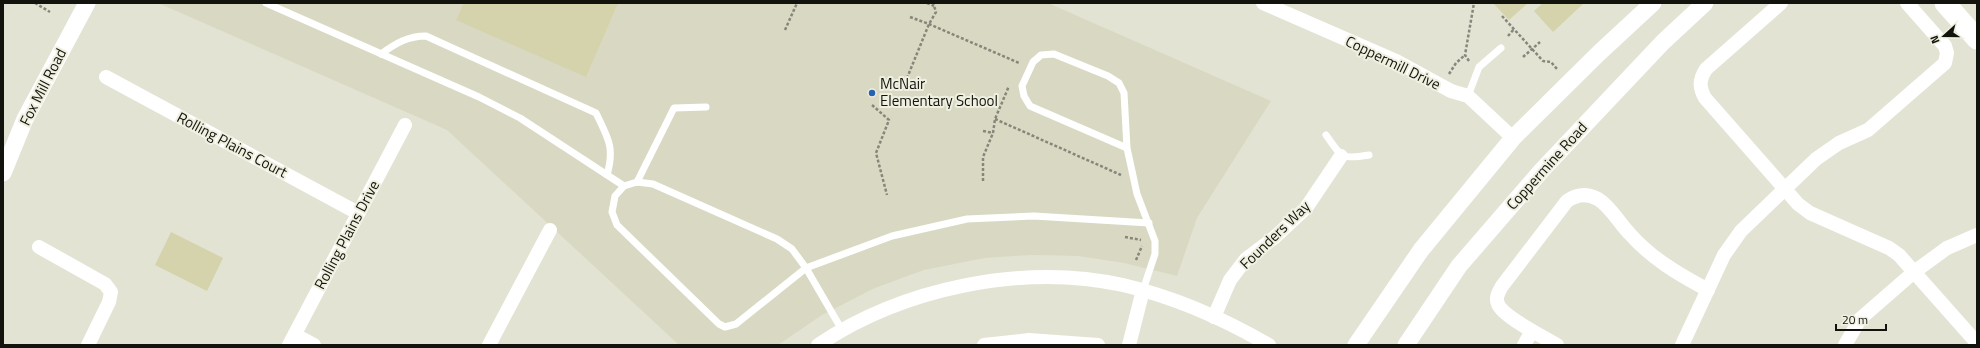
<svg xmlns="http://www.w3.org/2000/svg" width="1980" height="348" viewBox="0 0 1980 348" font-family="'Titillium Web',sans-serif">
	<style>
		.built { fill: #d9d9c3 }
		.green { fill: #d4d3ab }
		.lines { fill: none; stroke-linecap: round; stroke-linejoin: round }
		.path { stroke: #86867b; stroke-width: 2.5; stroke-dasharray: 3 2; stroke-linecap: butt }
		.service { stroke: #fff; stroke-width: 7 }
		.minor { stroke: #fff; stroke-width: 14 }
		.tertiary { stroke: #fff; stroke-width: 17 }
		.primary { stroke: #fff; stroke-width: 21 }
		.poi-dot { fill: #2462b4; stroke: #f0f0e1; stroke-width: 1.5 }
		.labels { text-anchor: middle; stroke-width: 4; stroke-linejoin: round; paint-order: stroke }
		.street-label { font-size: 15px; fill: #13130e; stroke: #f0f0e1 }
		.poi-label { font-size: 15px; fill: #13130e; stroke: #f0f0e1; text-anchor: start }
	</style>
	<rect width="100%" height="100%" fill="#e3e3d4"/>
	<polygon class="built" points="158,3 1048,3 1271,101 1197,218 1177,276 1124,263 1078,256 1031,255 985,258 924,270 875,288 822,315 778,345 679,345 447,130"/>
	<g class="green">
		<polygon points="464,3 618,3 586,77 456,20"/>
		<polygon points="1493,3 1528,3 1509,20"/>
		<polygon points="1543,3 1584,3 1553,32 1534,11"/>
		<polygon points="171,232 223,258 207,291 155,265"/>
	</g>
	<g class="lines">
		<g class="path">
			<polyline points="35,3 50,12"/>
			<polyline points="927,3 934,6"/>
			<polyline points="1502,16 1543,61 1551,62 1557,69"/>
			<polyline points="910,17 929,24 1019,63"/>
			<polyline points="785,30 797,3"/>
			<polyline points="1508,36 1514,29"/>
			<polyline points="1523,57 1540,42"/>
			<polyline points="1469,61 1465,55 1474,3"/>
			<polyline points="1449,74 1456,63 1465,55"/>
			<polyline points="905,83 929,24 936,12 933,3"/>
			<polyline points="872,105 889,120 876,153 887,195"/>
			<polyline points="995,119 1121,175"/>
			<polyline points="983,131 993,133"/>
			<polyline points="983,181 983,157 993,133 995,119 1009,86"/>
			<polyline points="1125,237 1141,240"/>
			<polyline points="1136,260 1142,246"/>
		</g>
		<g class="service">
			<polyline points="266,3 479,97 520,118 624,186"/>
			<path d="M381,54C396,43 408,36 426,36L596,113C608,138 615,147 607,175"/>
			<polyline points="1468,96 1479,67 1501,48"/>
			<path d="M1326,135C1342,157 1340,160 1369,155"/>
			<polyline points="1127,148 1030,106 1024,96 1022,86 1033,62 1041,55 1054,54 1108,76 1119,83 1124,93 1127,148 1137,194 1155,241 1155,254 1143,290"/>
			<polyline points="637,182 674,108 706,107"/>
			<polyline points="842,330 806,268 792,249 777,239 653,184 637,182 624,186 615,196 612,212 617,225 719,324 725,327 736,324 806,268 892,236 967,219 1034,216 1149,223"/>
		</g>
		<g class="minor">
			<polyline points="1263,3 1396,61 1451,91 1468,96 1513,138"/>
			<path d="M1781,3L1706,69C1699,80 1699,87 1705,98L1798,204L1810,213L1889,248L1899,255L1977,343"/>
			<polyline points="106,77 358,213"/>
			<polyline points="39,247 105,284 111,292 109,302 88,345"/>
			<polyline points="1214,317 1230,280 1246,259 1275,237 1306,208 1341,156"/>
			<polyline points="295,335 314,345"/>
			<polyline points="289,345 405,125"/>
			<polyline points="489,345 550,230"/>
			<path d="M818,345C903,288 1023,263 1123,285C1174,297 1224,319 1269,345"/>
			<polyline points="984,345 1029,340 1098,345"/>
			<polyline points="1129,345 1143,290"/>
			<polyline points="1524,345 1532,331"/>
			<path d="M1557,345C1544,337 1503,317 1498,304C1495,298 1499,291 1502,286L1567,201C1577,194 1587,193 1598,199C1611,207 1619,223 1629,233C1651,258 1678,274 1708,290"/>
			<polyline points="1682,345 1724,255 1741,231 1816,159 1839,143 1868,130 1945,63 1947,53 1945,46 1907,3"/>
			<polyline points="1845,345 1860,319 1914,272 1947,248 1977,235"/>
		</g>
		<g class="tertiary">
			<polyline points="3,173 25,119 87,3"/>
			<polyline points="1356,345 1421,250 1513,138 1599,53 1653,3"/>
			<polyline points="1406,345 1459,266 1542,170 1663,42 1705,3"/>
		</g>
		<polyline class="primary" points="1945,3 1977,39"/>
	</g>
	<circle class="poi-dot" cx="872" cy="93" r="4"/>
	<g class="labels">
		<g class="street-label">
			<text transform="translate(1393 63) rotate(26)" y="5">Coppermill Drive</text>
			<text transform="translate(43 87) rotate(-63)" y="5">Fox Mill Road</text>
			<text transform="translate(232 145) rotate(28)" y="5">Rolling Plains Court</text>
			<text transform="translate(1547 166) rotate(-48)" y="5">Coppermine Road</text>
			<text transform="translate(347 235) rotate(-62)" y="5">Rolling Plains Drive</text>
			<text transform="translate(1275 235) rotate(-44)" y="5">Founders Way</text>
		</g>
		<g class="poi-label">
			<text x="880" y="89">McNair<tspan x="880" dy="17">Elementary School</tspan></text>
		</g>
	</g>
	<rect width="1980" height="348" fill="none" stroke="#13130e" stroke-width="8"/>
	<g transform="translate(1944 36) rotate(249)" stroke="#f0f0e1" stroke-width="3" paint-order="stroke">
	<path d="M0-3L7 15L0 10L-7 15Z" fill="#13130e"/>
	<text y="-6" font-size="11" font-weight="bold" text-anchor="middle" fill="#13130e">N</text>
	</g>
	<path d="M1836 324v6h50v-6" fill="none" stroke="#13130e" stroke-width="2"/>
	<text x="1842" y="324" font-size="12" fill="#13130e" stroke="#f0f0e1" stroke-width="3" paint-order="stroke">20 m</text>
</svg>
